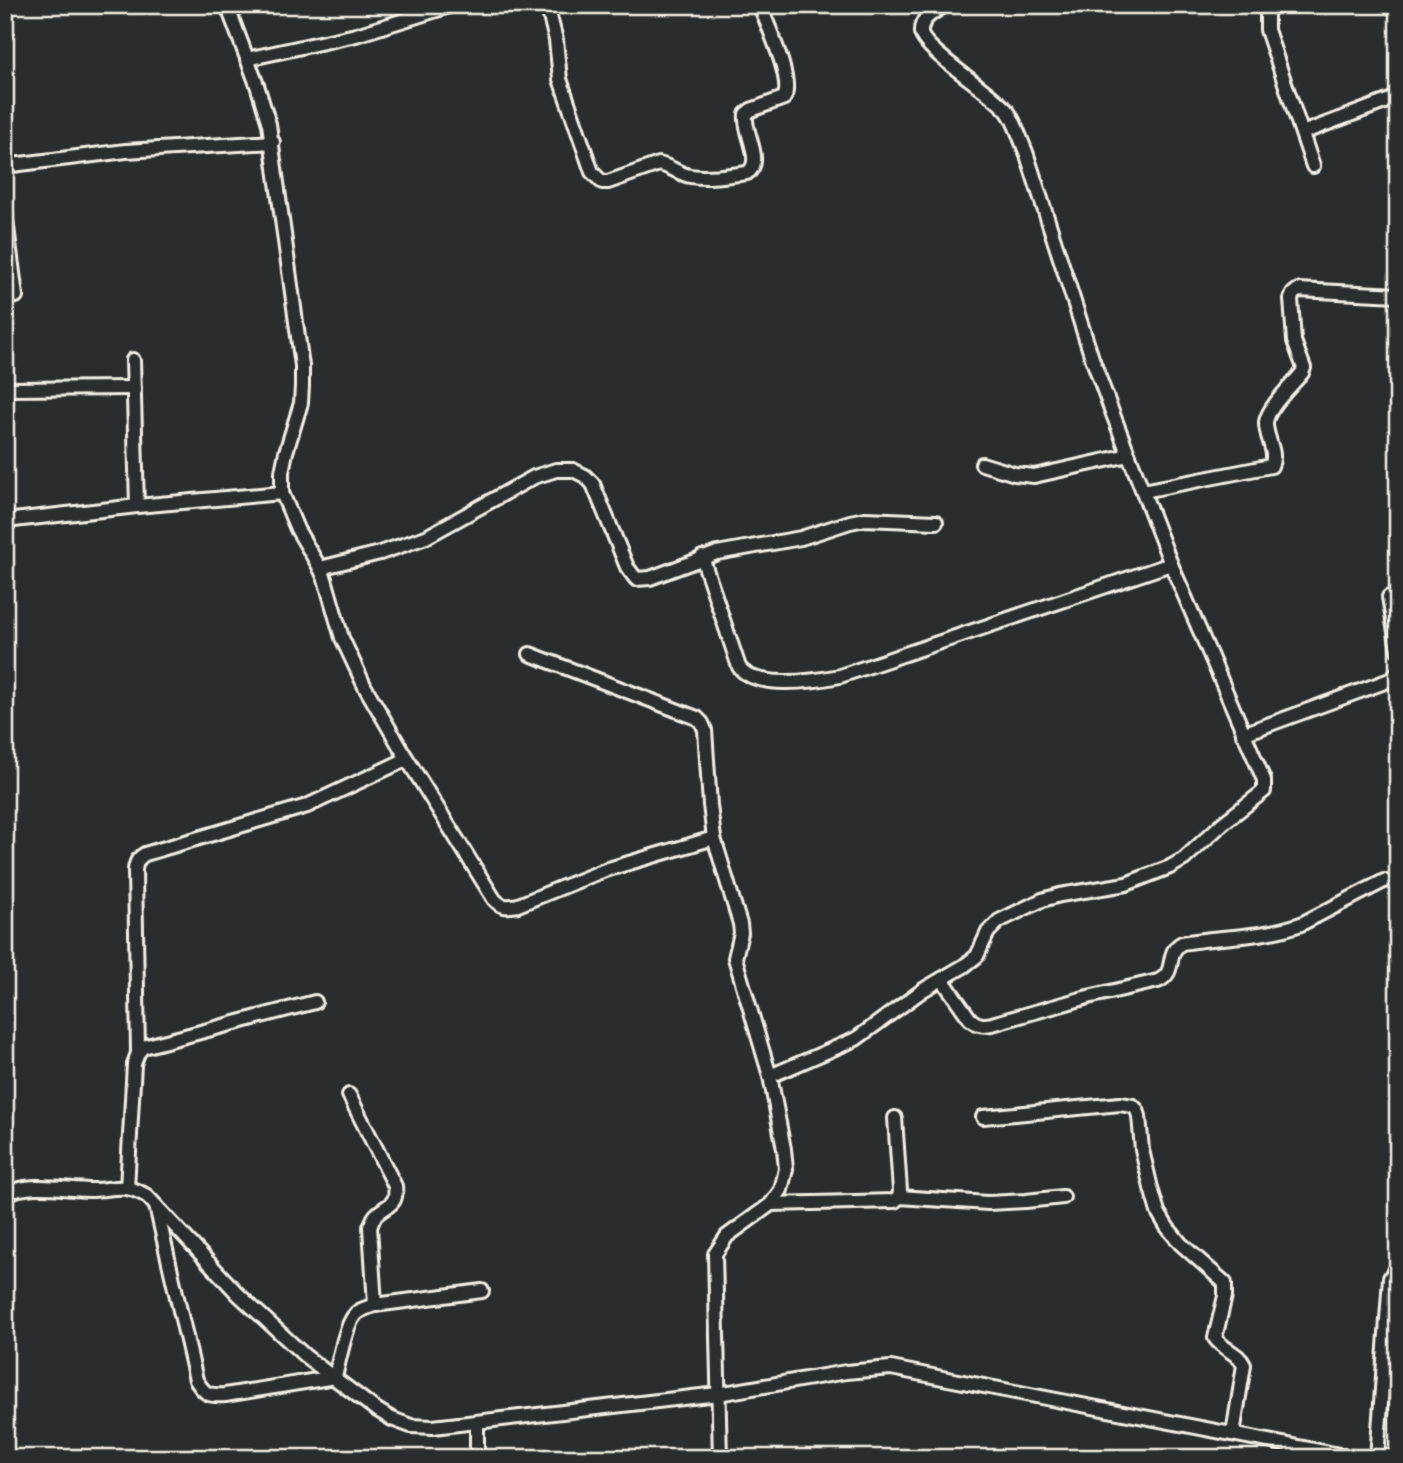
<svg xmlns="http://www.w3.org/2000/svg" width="1403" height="1463" viewBox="0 0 1403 1463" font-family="Dekko,sans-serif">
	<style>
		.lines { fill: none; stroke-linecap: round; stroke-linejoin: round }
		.street-casing { stroke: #f4f1e8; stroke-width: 18 }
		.street { stroke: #2a2d2e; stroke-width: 12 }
	</style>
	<rect width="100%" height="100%" fill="#2a2d2e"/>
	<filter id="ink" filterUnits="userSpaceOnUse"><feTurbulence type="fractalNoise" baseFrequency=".0143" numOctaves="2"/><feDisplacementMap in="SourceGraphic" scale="14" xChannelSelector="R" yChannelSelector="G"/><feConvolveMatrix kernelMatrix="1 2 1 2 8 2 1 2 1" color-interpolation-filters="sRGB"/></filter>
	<g filter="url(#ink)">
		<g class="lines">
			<defs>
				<g id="street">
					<path d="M227,5L257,85L269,124L302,366V386L301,403L286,452L282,472V493L297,529L320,568L325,579L342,638L365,687L407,759L494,899C502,908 507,907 518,905L605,870L714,838"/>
					<path d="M547,5L556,40L560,79L592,172L602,182H608L659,164C670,166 679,174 690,176C708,179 729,175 747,173C765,162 743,132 746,114L751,110L784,98C794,80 767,25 760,5"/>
					<polyline points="1275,5 1271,7 1267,13 1267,30 1313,166"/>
					<polyline points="1396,5 1398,9"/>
					<polyline points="247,59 356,35 453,5"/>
					<polyline points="1302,133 1398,97"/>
					<polyline points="5,168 12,165 126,151 273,142"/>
					<polyline points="5,212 16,296"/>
					<polyline points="133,360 137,506"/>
					<polyline points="5,389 134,388"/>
					<polyline points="982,464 1015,474 1034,476 1129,455"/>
					<path d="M1143,491L1271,466C1278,452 1265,437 1266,422C1268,407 1292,385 1302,373L1304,368L1294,341L1291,299L1293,294L1298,290L1398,295"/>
					<polyline points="5,521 137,506 282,493"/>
					<path d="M702,557L739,667C756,690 815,681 840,676L1171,564"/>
					<polyline points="320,568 380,553 426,537 534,477 556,470 573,470 585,476 593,484 627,567 636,579 650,578 717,553 801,538 850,522 865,519 936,522"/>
					<polyline points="1389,597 1398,650"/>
					<polyline points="530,654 697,718 702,723 705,730 710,805 714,838 740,924 741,933 735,958 770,1076 784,1149 786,1169 781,1190 771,1204 727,1236 715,1254 720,1458"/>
					<polyline points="1243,734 1390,680 1398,672"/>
					<path d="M942,979L970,1019C977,1025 983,1026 992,1024L1088,997L1158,981C1178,972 1164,953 1182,943C1222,936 1262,938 1301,924L1384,881"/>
					<path d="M138,1053L135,870C136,862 138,858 145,854L307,806L407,759"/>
					<path d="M770,1076L856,1039L923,990L964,966L977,956L988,932L999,921L1042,900L1060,895L1126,884L1170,867L1184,859L1223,823L1264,791V780L1171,564L1109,404L1092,358L1026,152C1020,139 1016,123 1008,112C994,93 922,50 921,32C920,18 936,11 945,5"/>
					<path d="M349,1095L395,1186C398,1206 387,1204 376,1215C373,1218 372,1223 370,1227L375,1305"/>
					<path d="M983,1117L1120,1104L1133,1106L1137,1110L1139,1116L1142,1150L1151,1188L1158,1212L1167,1227L1181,1244L1225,1283V1296L1215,1338C1223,1350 1239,1353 1244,1365L1233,1434"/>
					<polyline points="127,1188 134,1064 138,1053 143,1047 315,1002"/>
					<path d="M5,1194C33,1181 64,1190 93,1190C104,1190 115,1187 126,1188C134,1189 140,1192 147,1196L238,1294L305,1356L374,1408L392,1419L411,1426L433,1427L718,1394L846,1372L891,1368L1355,1458"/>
					<polyline points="899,1197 988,1203 1026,1201 1063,1197"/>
					<polyline points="771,1204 895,1201 899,1197 900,1191 895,1118"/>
					<path d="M156,1206L196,1380C205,1395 209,1396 225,1395L335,1377C339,1362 345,1327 354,1316C359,1309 367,1308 375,1305L482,1291"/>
					<polyline points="477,1458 477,1422"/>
					<polyline points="1377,1458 1390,1278 1393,1273 1398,1271"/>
				</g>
			</defs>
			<use href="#street" class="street-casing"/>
			<use href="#street" class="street"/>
		</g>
	</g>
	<rect width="1403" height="1463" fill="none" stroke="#2a2d2e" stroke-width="28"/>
	<rect x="14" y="14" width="1375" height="1435" fill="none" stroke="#f4f1e8" stroke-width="2.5" filter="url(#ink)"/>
</svg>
